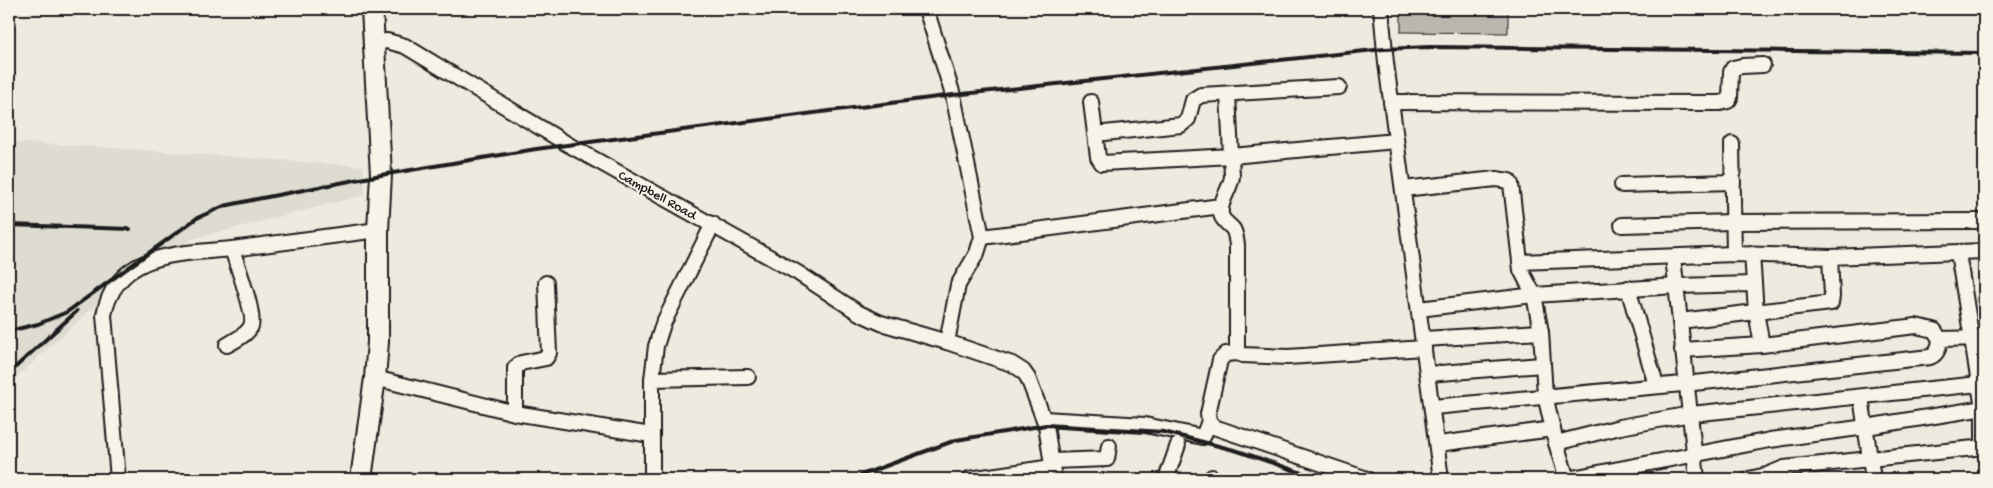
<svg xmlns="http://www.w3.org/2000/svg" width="1993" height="488" viewBox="0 0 1993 488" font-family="'Gochi Hand',sans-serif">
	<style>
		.built { fill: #dedbd1 }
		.building { fill: #bab7af; stroke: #1c1c1c }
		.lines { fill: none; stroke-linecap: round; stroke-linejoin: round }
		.street-casing { stroke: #1c1c1c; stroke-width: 18 }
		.secondary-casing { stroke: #1c1c1c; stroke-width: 24 }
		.street { stroke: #f7f3e8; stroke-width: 14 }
		.secondary { stroke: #f7f3e8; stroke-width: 20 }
		.rail { stroke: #1c1c1c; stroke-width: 4 }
		.labels { text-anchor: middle; stroke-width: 4; stroke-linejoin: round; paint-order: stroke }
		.street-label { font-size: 14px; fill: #1c1c1c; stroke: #f7f3e8 }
	</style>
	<rect width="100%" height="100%" fill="#eeeae0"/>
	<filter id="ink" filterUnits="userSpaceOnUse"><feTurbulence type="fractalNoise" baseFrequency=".02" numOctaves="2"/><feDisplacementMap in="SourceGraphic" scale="10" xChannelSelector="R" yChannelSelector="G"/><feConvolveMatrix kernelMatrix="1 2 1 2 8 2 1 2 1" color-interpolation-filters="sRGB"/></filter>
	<g filter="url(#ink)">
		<polygon class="built" points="9,142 102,147 363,166 365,195 192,239 100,301 9,384"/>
		<polygon class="building" points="1401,9 1508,9 1508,33 1401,32"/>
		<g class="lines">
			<defs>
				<g id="street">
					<polyline points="926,9 953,95 982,237 977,253 958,285 947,342 1012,364 1023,371 1028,378 1046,425 1054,479"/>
					<polyline points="1381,9 1386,63 1441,479"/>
					<polyline points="374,43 387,41 405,46 569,145 798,273 859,313 881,323 947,342"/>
					<path d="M1228,94L1232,176C1231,189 1219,201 1221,214C1222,221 1229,224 1233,229C1236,234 1236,240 1237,245V353L1243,355L1288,357L1424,348"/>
					<polyline points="1091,102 1098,157 1102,163 1232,156 1396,141"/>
					<polyline points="1391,102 1720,103 1728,101 1730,98 1731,72 1733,68 1742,66 1763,65"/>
					<polyline points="1095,134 1181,125 1188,119 1193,100 1201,95 1339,87"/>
					<polyline points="1732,144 1734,254"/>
					<polyline points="1622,185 1733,182"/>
					<polyline points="1403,189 1496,179 1509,181 1511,184 1521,270 1534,295 1541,332 1545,395 1556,443 1567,479"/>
					<polyline points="1622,225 1733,222 1984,221"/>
					<polyline points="982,237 1221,206"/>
					<polyline points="1958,253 1983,408 1983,447"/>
					<polyline points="1752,254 1756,312 1762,345"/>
					<polyline points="1673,257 1697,479"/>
					<polyline points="1520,262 1734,254 1830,257 1984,251"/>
					<polyline points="1628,288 1656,385"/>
					<polyline points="1419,309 1534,295 1677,286 1753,284"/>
					<polyline points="1680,321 1831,303 1832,296 1830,257"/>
					<polyline points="1424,339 1541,332"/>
					<path d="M227,345C234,341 248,334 251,326C256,316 236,262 232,249L378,230"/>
					<polyline points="1682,350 1762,345 1916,326 1934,330 1940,339"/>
					<polyline points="1237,353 1226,354 1220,360 1208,414 1209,421 1214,427 1367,479"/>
					<polyline points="1428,374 1542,365"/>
					<polyline points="375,378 515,413 651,435"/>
					<polyline points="652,379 656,346 663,324 713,224"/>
					<polyline points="1861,397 1873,479"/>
					<path d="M1433,407L1704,382L1930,357C1938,354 1939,347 1940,339L1984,338"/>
					<polyline points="515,413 515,368 521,363 546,358 549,353 546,283"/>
					<polyline points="1044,419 1145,425 1203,437 1209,421"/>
					<polyline points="1556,443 1620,427 1691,414 1979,384"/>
					<polyline points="1438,444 1553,429"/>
					<polyline points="1052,461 1107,459 1109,446"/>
					<path d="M118,479L104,315C116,251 180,254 232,249"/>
					<polyline points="652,479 652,379 748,377"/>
					<polyline points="969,479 1052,467"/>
					<polyline points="1166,479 1178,445"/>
					<polyline points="1212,479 1212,477"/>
					<polyline points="1567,479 1770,440 1866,427 1984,408"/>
					<polyline points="1749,479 1767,475 1784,468 1984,447"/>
				</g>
				<polyline id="secondary" points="361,479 375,378 378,342 378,230 381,175 372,9"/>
			</defs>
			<use href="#street" class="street-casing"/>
			<use href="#secondary" class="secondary-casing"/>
			<use href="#street" class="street"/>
			<use href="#secondary" class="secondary"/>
			<g class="rail">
				<polyline points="9,225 130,229"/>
				<polyline points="9,331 38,324 67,312 197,218 224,206 257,199 381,175 536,149 953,95 1384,49 1429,47 1984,53"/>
				<polyline points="9,373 77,311"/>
				<polyline points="854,479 864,474 956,440 1046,425 1164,432 1238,451 1319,479"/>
			</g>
		</g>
	</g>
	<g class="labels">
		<g class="street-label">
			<text transform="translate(658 194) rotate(29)" y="5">Campbell Road</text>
		</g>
	</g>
	<rect width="1993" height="488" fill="none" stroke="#f7f3e8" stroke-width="30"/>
	<rect x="15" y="15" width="1963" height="458" fill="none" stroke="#1c1c1c" stroke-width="2" filter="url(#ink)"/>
</svg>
